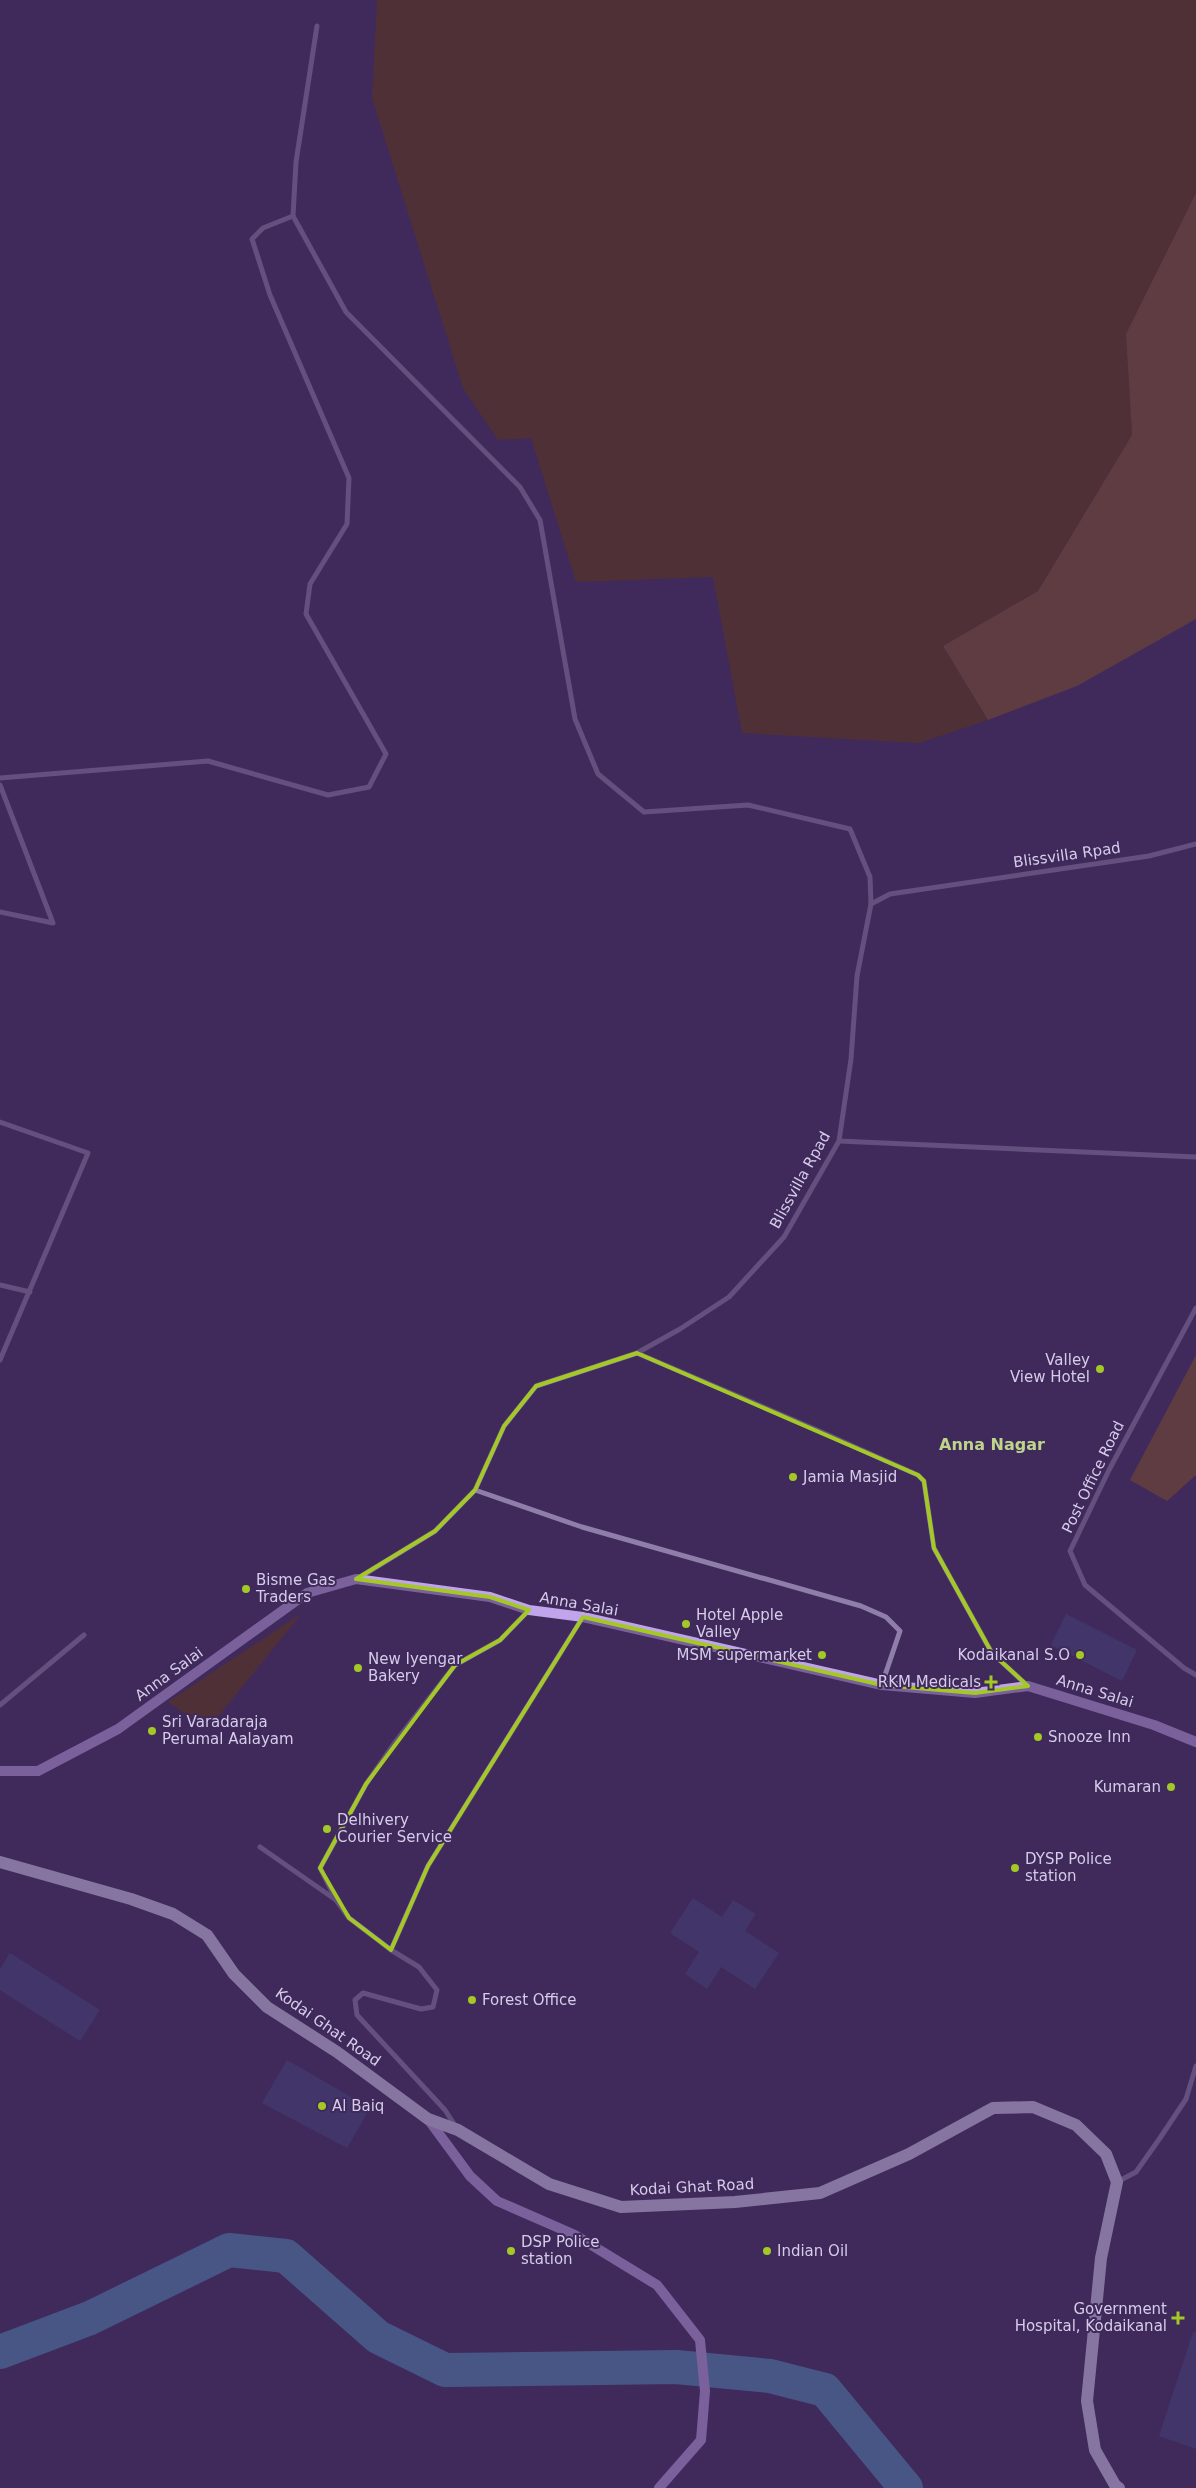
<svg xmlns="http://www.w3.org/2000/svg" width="1196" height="2488" viewBox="0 0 1196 2488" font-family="'DejaVu Sans',sans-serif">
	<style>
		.green { fill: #62390c }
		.forest { fill: #845323 }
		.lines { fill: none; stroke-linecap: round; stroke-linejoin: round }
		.river { stroke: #528db9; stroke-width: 34 }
		.building { fill: #44447b }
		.street { stroke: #8f7eaa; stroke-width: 5 }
		.secondary { stroke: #c1a5ec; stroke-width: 10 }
		.primary { stroke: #ded1f5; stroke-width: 12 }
		.marked { fill: none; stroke: #a4c825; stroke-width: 4; stroke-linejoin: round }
		.poi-dot { fill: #a4c825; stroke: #3f2a5b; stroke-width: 2 }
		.labels { text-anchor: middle; stroke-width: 4; stroke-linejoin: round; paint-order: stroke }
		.street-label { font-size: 15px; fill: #d6cbe9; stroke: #3f2a5b }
		.poi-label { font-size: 15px; fill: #d6cbe9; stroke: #3f2a5b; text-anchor: start }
		.neighbourhood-label { font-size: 16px; font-weight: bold; fill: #bed48a; stroke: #3f2a5b }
	</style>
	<rect width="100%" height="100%" fill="#3f2a5b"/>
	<g class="green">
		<polygon points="377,0 1196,0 1196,193 1126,334 1132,435 1038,591 943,646 988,720 919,743 742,733 713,577 576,582 531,438 498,440 463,388 372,98"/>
		<polygon points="302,1613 208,1729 168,1702"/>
	</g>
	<g class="forest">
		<polygon points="1196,193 1196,619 1077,686 988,720 943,646 1038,591 1132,435 1126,334"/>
		<polygon points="1196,1355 1196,1475 1167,1501 1130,1480"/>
	</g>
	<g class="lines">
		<polyline class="river" points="0,2352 90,2318 229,2250 286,2256 378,2337 445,2370 676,2367 770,2376 825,2390 906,2488"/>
	</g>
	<g class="building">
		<polygon points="1066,1614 1137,1650 1122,1681 1051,1645"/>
		<polygon points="693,1898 722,1917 733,1900 756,1914 745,1931 779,1953 755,1989 721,1967 707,1989 685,1974 699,1952 670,1933"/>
		<polygon points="10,1953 100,2010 80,2041 0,1990 0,1969"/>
		<polygon points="287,2060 370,2108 347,2148 262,2103"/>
		<polygon points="1193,2332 1196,2332 1196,2449 1159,2436"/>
	</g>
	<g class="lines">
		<g class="street">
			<polyline points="317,26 296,162 293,216 346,312 520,487 540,520 575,719 598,774 644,812 748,805 850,829 870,877 871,904"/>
			<polyline points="0,778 208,761 328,795 369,787 386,754 306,614 310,584 347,524 349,478 270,295 252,239 263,228 293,216"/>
			<polyline points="0,785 53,923 0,912"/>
			<polyline points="0,1122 88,1153 0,1360"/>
			<polyline points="839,1141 1196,1157"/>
			<polyline points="0,1285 30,1292"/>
			<polyline points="1196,1308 1109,1470 1070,1551 1085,1585 1184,1668 1196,1675"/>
			<polyline points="637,1353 817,1430 918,1475 924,1481 934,1548 992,1653 1028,1686"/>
			<polyline points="475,1490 582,1527 861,1606 886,1617 900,1631 882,1684"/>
			<polyline points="358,1578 435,1531 475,1490 504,1426 536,1386 637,1353 680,1329 729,1297 784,1237 839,1141 851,1059 857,976 871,904 890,894 1149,856 1196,844"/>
			<polyline points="0,1705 84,1635"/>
			<polyline points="260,1847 336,1900"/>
			<polyline points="391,1950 428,1866 583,1617"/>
			<polyline points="456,2127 445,2110 357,2015 355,2000 363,1993 421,2009 433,2007 437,1990 419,1967 391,1950 349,1918 336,1900 320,1868 366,1784 396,1741 455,1665 500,1640 528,1611"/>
			<polyline points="1117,2182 1136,2172 1160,2138 1186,2099 1196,2066"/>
		</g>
		<g class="secondary">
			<polyline points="0,1771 38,1771 118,1729 307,1593 356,1579 490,1597 529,1610 583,1617 882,1685 975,1693 1028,1686 1154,1725 1196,1742"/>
			<polyline points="428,2119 470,2176 497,2201 575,2235 657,2285 700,2340 705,2391 701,2440 659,2488"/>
		</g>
		<polyline class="primary" points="0,1862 131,1899 173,1914 207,1935 234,1974 267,2007 337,2052 428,2119 458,2130 549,2184 621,2207 735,2202 820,2193 909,2154 993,2108 1033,2107 1076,2125 1106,2154 1117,2182 1101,2258 1087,2401 1095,2450 1115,2485 1119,2488"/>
	</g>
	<path d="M0 0H1196V2488H0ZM637,1353L918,1475L924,1481L934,1548L992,1653L1028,1686L975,1693L882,1685L583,1617L428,1866L391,1950L349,1918L320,1868L366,1784L455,1665L500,1640L529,1610L490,1597L356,1579L435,1531L475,1490L504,1426L536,1386Z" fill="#3f2a5b" fill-opacity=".55" fill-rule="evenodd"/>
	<path class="marked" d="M637,1353L918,1475L924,1481L934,1548L992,1653L1028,1686L975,1693L882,1685L583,1617L428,1866L391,1950L349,1918L320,1868L366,1784L455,1665L500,1640L529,1610L490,1597L356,1579L435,1531L475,1490L504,1426L536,1386Z"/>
	<g class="poi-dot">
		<circle cx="1100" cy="1369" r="5"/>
		<circle cx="793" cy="1477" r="5"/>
		<circle cx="246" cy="1589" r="5"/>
		<circle cx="686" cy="1624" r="5"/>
		<circle cx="822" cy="1655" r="5"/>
		<circle cx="1080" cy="1655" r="5"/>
		<circle cx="358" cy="1668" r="5"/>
		<path d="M988.5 1674.5h5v5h5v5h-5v5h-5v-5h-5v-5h5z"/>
		<circle cx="152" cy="1731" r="5"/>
		<circle cx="1038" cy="1737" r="5"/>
		<circle cx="1171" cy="1787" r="5"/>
		<circle cx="327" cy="1829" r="5"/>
		<circle cx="1015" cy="1868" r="5"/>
		<circle cx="472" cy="2000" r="5"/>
		<circle cx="322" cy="2106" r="5"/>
		<circle cx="511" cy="2251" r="5"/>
		<circle cx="767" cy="2251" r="5"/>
		<path d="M1175.5 2310.5h5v5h5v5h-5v5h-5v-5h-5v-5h5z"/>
	</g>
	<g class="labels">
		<g class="street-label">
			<text transform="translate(1067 855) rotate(-8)" y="5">Blissvilla Rpad</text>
			<text transform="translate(800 1180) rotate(-61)" y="5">Blissvilla Rpad</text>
			<text transform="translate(1093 1477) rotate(-64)" y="5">Post Office Road</text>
			<text transform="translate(579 1604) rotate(10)" y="5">Anna Salai</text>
			<text transform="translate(169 1674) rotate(-36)" y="5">Anna Salai</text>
			<text transform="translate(1095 1691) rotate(17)" y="5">Anna Salai</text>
			<text transform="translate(328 2027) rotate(35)" y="5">Kodai Ghat Road</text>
			<text transform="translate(692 2187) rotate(-3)" y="5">Kodai Ghat Road</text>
		</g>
		<g class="poi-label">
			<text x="1090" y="1365" text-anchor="end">Valley<tspan x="1090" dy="17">View Hotel</tspan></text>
			<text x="803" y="1482">Jamia Masjid</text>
			<text x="256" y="1585">Bisme Gas<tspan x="256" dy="17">Traders</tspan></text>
			<text x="696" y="1620">Hotel Apple<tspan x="696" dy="17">Valley</tspan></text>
			<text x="812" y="1660" text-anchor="end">MSM supermarket</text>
			<text x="1070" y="1660" text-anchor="end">Kodaikanal S.O</text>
			<text x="368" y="1664">New Iyengar<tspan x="368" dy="17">Bakery</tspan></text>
			<text x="981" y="1687" text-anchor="end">RKM Medicals</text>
			<text x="162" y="1727">Sri Varadaraja<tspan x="162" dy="17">Perumal Aalayam</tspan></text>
			<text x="1048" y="1742">Snooze Inn</text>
			<text x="1161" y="1792" text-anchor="end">Kumaran</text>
			<text x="337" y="1825">Delhivery<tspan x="337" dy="17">Courier Service</tspan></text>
			<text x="1025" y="1864">DYSP Police<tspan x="1025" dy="17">station</tspan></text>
			<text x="482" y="2005">Forest Office</text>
			<text x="332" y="2111">Al Baiq</text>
			<text x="521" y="2247">DSP Police<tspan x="521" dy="17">station</tspan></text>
			<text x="777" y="2256">Indian Oil</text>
			<text x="1167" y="2314" text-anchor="end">Government<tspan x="1167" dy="17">Hospital, Kodaikanal</tspan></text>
		</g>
		<g class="neighbourhood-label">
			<text x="992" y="1450">Anna Nagar</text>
		</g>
	</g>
</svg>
